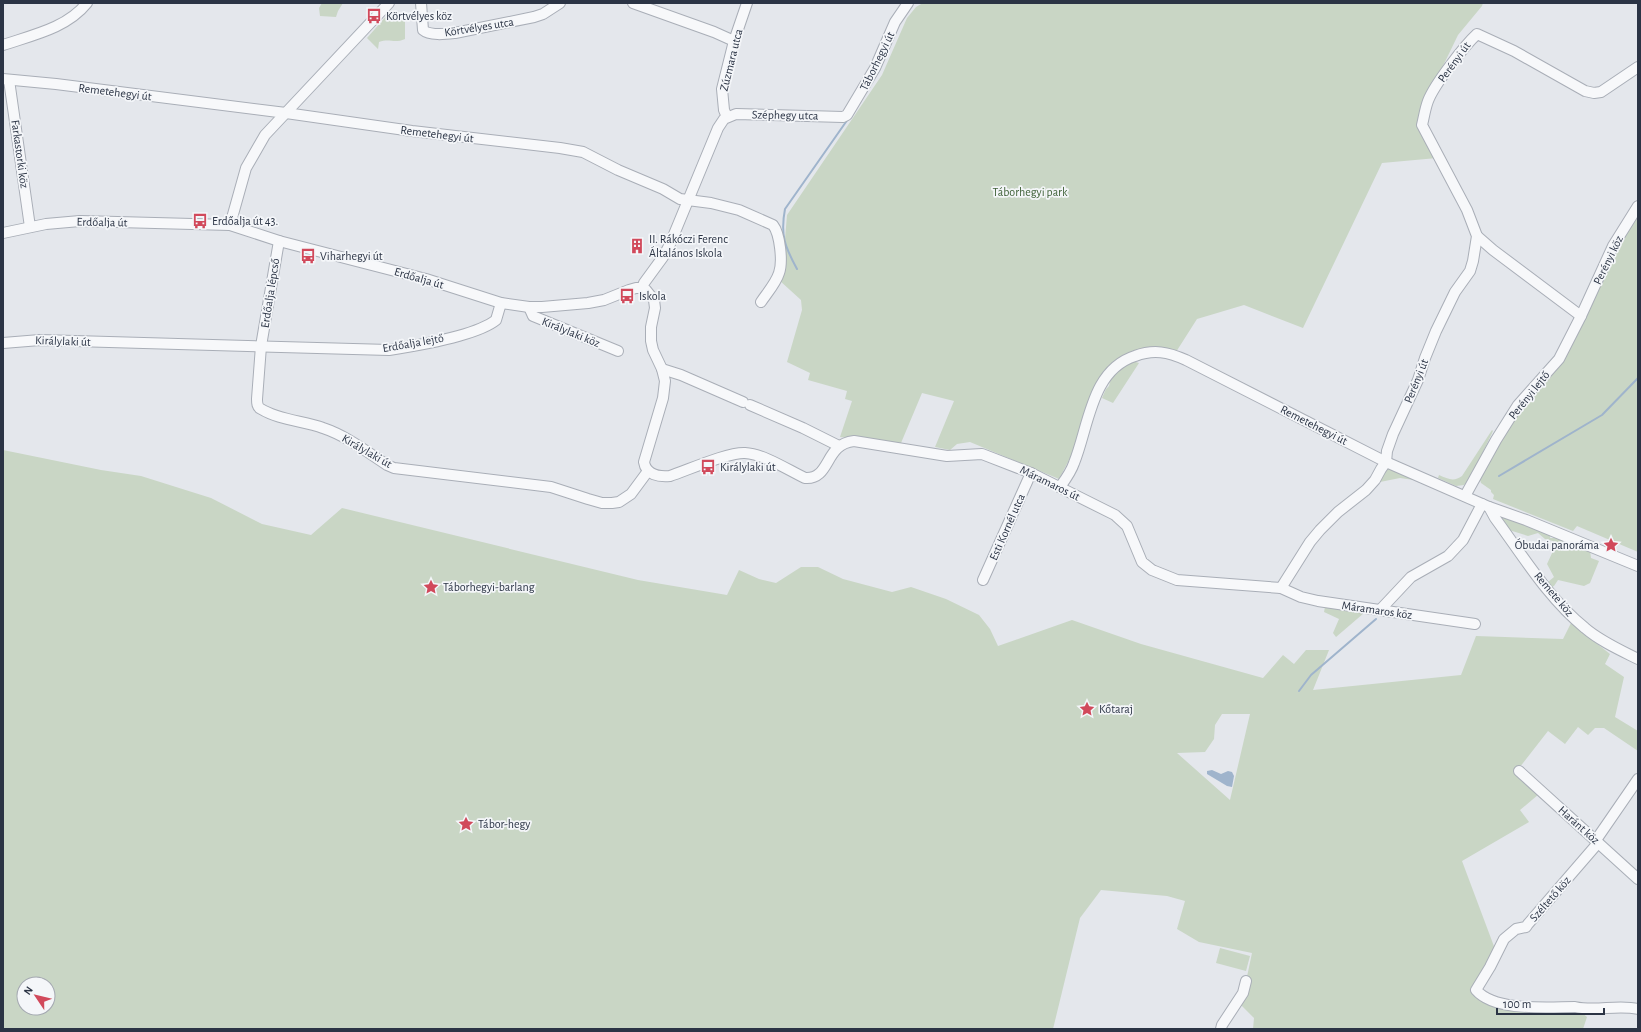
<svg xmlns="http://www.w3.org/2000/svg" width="1641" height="1032" viewBox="0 0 1641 1032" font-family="'Alegreya Sans',sans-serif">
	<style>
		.green { fill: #c9d6c5; fill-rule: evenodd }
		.water { fill: #9fb4cc }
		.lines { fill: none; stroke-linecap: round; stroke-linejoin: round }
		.stream { stroke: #9fb4cc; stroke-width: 2 }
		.minor-casing { stroke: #a9aeb7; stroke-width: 12 }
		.minor { stroke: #f7f8fa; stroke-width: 10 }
		.labels { text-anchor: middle; stroke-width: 3.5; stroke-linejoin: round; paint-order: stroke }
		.poi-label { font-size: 12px; fill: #2b3445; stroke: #f4f6f9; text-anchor: start }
		.street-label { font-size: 12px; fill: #2b3445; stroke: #f4f6f9 }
		.park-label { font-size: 12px; fill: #3f6138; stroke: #f4f6f9 }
	</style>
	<rect width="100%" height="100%" fill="#e4e7ec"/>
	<g class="green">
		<polygon points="322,3 343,3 338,11 336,17 320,16 319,8"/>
		<path d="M923,3H1483L1482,6L1458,35L1427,99L1420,125L1437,158L1382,163L1303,328L1244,305L1197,319L1176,352C1151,342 1127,349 1108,368L1070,458L1059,479L970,442L957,444L950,450L935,447L954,401L922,393L901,443L840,437L852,401L845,399L847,391L808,380L810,373L787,362L802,310L801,300L779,280L783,263L787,215L882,75L907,18L916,7Z"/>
		<path d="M389,13L400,14L405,19V39C394,44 390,38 379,42L378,49L367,38Z"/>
		<path d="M1638,211V552L1577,526L1573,531L1493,499L1494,495L1491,492V490L1481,483L1479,477C1493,452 1507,427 1524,404C1538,386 1556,372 1568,353L1617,245Z"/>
		<path d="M1131,362H1136L1139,363L1113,403L1102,398L1106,389L1109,386C1111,374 1121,369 1131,362Z"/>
		<path d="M1492,430L1493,431L1471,477L1464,485L1456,486L1438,478L1439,475C1448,479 1454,482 1462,476Z"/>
		<path d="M3,450L101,470L141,476L211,498L262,524L311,535L342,508L638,580L727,595L739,570L759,579L776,583L801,567H818L843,579L892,592L911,587L946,599L979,615L990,629L998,646L1072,620L1141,644L1263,678L1283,655L1294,664L1306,650H1329L1313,690L1461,675L1476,636L1563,639L1571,623L1610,654L1605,664L1624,677L1615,717L1638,731V751L1604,728H1595L1588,735L1578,727L1565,744L1548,731L1516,772L1539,794L1520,810L1529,822L1462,861L1495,949L1476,990L1504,1005L1575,1007L1587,1017L1583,1029H1253L1254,1018L1241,1005L1252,953L1199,942L1177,929L1185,901L1167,896L1101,890L1080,918L1053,1029H3ZM1222,714H1250L1230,800L1177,753L1205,752L1214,739L1215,725ZM24,984H48V1008H24Z"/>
		<path d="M1391,467L1421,481L1400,478L1380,482C1382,474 1383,469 1391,467Z"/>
		<path d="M1506,517L1519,521L1522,524C1529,524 1537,526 1541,532L1544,530L1551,534L1550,538H1559L1580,548L1583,547L1590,550L1591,558L1599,561L1590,583L1584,586L1558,580L1554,586L1552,587L1548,582L1554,577L1547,564L1553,551V541L1545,539L1538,533L1528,536L1509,530L1501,518Z"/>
		<polygon points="1325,607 1364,613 1336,637 1333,633 1339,619 1324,612"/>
		<polygon points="1220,948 1250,956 1246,971 1216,963"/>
	</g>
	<polygon class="water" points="1212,770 1221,774 1228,771 1232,772 1234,776 1232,787 1227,786 1207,774 1207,771"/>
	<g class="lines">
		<g class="stream">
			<path d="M797,269C785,247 780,235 785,209L848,119"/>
			<polyline points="1499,476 1602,415 1638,378"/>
			<polyline points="1299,691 1311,675 1376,619"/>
		</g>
		<defs>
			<g id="minor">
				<path d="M421,3L423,30C430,36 446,34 455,33L534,17L543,14L560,3"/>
				<polyline points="633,3 714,32 734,41"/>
				<path d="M3,45C33,35 67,28 87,3"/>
				<path d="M3,79L56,84L286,113L412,131L560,148L583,152L618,170L663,189L680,199L711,203L739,210L773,225C780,234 783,262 779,273C776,283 767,293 761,302"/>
				<polyline points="9,80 30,227"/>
				<polyline points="727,117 724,110 722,89 734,41 747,3"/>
				<polyline points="230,225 246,168 265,135 389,3"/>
				<path d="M3,233L46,224L80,221L230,225L279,241L426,279L501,303L529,307H542L588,303L604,300L629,290L636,288H642L646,290L654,300L655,308L651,327V341L653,350L662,369L665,381L663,398L644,462C646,475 659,477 670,476C688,470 728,452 745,453C764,454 788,470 805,478C831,480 824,444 854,441L947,456L982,454L1031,473L1115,515L1127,526L1142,562L1152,570L1177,580L1281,588L1301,597L1318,601L1475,624"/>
				<polyline points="1477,236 1493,250 1581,316"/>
				<path d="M279,241L261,346L257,399C257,403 257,407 261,409C279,420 304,421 323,428C347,436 367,452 387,465L394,468L551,487L588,499L602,503H612L619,502L631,494L648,471"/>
				<polyline points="642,288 644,283 663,257 670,244 718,128 724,119 736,114 843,117 847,115 875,68 895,22 908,3"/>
				<polyline points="529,307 533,316 618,351"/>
				<path d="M3,343L40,340L389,350C415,346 476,336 496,320L501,303"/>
				<polyline points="662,369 681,375 743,402"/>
				<polyline points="750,405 803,428 839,446"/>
				<path d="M1060,487C1065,480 1071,472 1074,463C1089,426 1091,370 1135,356C1154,349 1168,352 1186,360L1386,462L1489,507L1526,520L1638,566"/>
				<polyline points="1465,496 1496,440 1518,405 1559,359 1581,316 1613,246 1638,206"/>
				<path d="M1489,507L1495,518C1523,556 1548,598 1585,628C1600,641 1620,650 1638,659"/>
				<polyline points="983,580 1031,473"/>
				<path d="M1281,588L1310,542L1320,530L1338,512L1366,490L1375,480L1381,469L1386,462L1387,451L1393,434L1418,380L1425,358L1436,331L1455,292L1470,271L1473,261L1477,236L1467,210L1422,125C1424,117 1425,109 1428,101C1434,85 1464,46 1477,34L1514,51L1585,91L1594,93L1601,92L1638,67"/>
				<polyline points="1380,610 1411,577 1448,556 1463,540 1482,504"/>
				<polyline points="1519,771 1638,879"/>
				<polyline points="1596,840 1638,779"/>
				<path d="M1598,843L1528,924L1526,927L1516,929L1504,939L1490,967L1476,990C1495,1012 1548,1007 1575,1007C1596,1012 1617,1004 1638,1009"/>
				<polyline points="1221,1029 1222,1025 1243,993 1246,981"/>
			</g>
		</defs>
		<use href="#minor" class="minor-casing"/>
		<use href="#minor" class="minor"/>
	</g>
	<defs>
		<symbol id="bus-bare" viewBox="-9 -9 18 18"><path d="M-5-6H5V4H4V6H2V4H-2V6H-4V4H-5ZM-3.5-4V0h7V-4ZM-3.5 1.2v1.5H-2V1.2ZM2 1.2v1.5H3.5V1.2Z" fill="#d1495b" stroke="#f4f6f9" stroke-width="2.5" paint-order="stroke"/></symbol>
		<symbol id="building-bare" viewBox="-9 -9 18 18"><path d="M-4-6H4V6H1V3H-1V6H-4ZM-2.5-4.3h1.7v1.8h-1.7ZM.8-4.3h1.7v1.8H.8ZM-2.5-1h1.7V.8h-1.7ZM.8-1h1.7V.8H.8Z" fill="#d1495b" stroke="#f4f6f9" stroke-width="2.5" paint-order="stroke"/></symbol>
		<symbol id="sight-bare" viewBox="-9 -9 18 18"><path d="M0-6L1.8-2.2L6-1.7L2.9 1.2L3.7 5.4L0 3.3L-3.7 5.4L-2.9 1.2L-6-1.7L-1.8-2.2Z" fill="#d1495b" stroke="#f4f6f9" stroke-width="2.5" paint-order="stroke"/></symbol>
	</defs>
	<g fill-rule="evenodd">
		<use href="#bus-bare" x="363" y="5" width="22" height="22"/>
		<use href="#bus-bare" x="189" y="210" width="22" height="22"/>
		<use href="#building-bare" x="626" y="235" width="22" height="22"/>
		<use href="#bus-bare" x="297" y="245" width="22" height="22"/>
		<use href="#bus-bare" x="616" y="285" width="22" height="22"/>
		<use href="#bus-bare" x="697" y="456" width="22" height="22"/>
		<use href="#sight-bare" x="1600" y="534" width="22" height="22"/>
		<use href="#sight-bare" x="420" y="576" width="22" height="22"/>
		<use href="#sight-bare" x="1076" y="698" width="22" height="22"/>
		<use href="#sight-bare" x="455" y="813" width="22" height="22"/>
	</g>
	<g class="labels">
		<g class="poi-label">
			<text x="386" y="20">Körtvélyes köz</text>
			<text x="212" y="225">Erdőalja út 43.</text>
			<text x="649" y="243">II. Rákóczi Ferenc<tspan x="649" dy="14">Általános Iskola</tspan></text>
			<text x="320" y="260">Viharhegyi út</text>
			<text x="639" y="300">Iskola</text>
			<text x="720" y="471">Királylaki út</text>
			<text x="1599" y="549" text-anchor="end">Óbudai panoráma</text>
			<text x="443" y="591">Táborhegyi-barlang</text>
			<text x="1099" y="713">Kőtaraj</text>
			<text x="478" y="828">Tábor-hegy</text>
		</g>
		<g class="street-label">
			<text transform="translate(479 27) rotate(-9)" y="4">Körtvélyes utca</text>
			<text transform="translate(731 60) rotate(-76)" y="4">Zúzmara utca</text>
			<text transform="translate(877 61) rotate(-64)" y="4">Táborhegyi út</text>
			<text transform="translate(1454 62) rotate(-54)" y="4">Perényi út</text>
			<text transform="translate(115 92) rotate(7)" y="4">Remetehegyi út</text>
			<text transform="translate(785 115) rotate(1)" y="4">Széphegy utca</text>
			<text transform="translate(437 134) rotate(7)" y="4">Remetehegyi út</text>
			<text transform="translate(20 154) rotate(82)" y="4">Farkastorki köz</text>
			<text transform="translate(102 222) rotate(1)" y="4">Erdőalja út</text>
			<text transform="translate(1608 260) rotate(-64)" y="4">Perényi köz</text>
			<text transform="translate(419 278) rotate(16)" y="4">Erdőalja út</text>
			<text transform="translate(270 293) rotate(-81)" y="4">Erdőalja lépcső</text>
			<text transform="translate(571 332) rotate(22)" y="4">Királylaki köz</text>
			<text transform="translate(63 341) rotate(2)" y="4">Királylaki út</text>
			<text transform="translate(413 343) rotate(-10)" y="4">Erdőalja lejtő</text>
			<text transform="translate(1416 381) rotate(-68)" y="4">Perényi út</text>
			<text transform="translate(1529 395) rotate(-51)" y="4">Perényi lejtő</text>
			<text transform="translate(1314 425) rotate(27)" y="4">Remetehegyi út</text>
			<text transform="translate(367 451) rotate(30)" y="4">Királylaki út</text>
			<text transform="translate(1050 483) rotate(26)" y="4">Máramaros út</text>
			<text transform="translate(1007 527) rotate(-66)" y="4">Esti Kornél utca</text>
			<text transform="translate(1554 594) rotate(50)" y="4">Remete köz</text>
			<text transform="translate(1377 610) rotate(8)" y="4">Máramaros köz</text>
			<text transform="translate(1579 825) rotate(42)" y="4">Haránt köz</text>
			<text transform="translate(1550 899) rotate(-49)" y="4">Széltető köz</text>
		</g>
		<g class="park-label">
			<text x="1030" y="196">Táborhegyi park</text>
		</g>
	</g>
	<rect width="1641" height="1032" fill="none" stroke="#2b3445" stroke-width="8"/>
	<g transform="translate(36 996) rotate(305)"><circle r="19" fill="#f4f6f9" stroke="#a4a8b1"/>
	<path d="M0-3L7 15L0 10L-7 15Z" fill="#d1495b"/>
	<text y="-6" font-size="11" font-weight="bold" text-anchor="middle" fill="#2b3445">N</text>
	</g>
	<path d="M1497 1008v6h107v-6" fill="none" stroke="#2b3445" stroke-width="2"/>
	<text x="1503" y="1008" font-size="12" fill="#2b3445" stroke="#f4f6f9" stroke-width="3" paint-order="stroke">100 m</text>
</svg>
